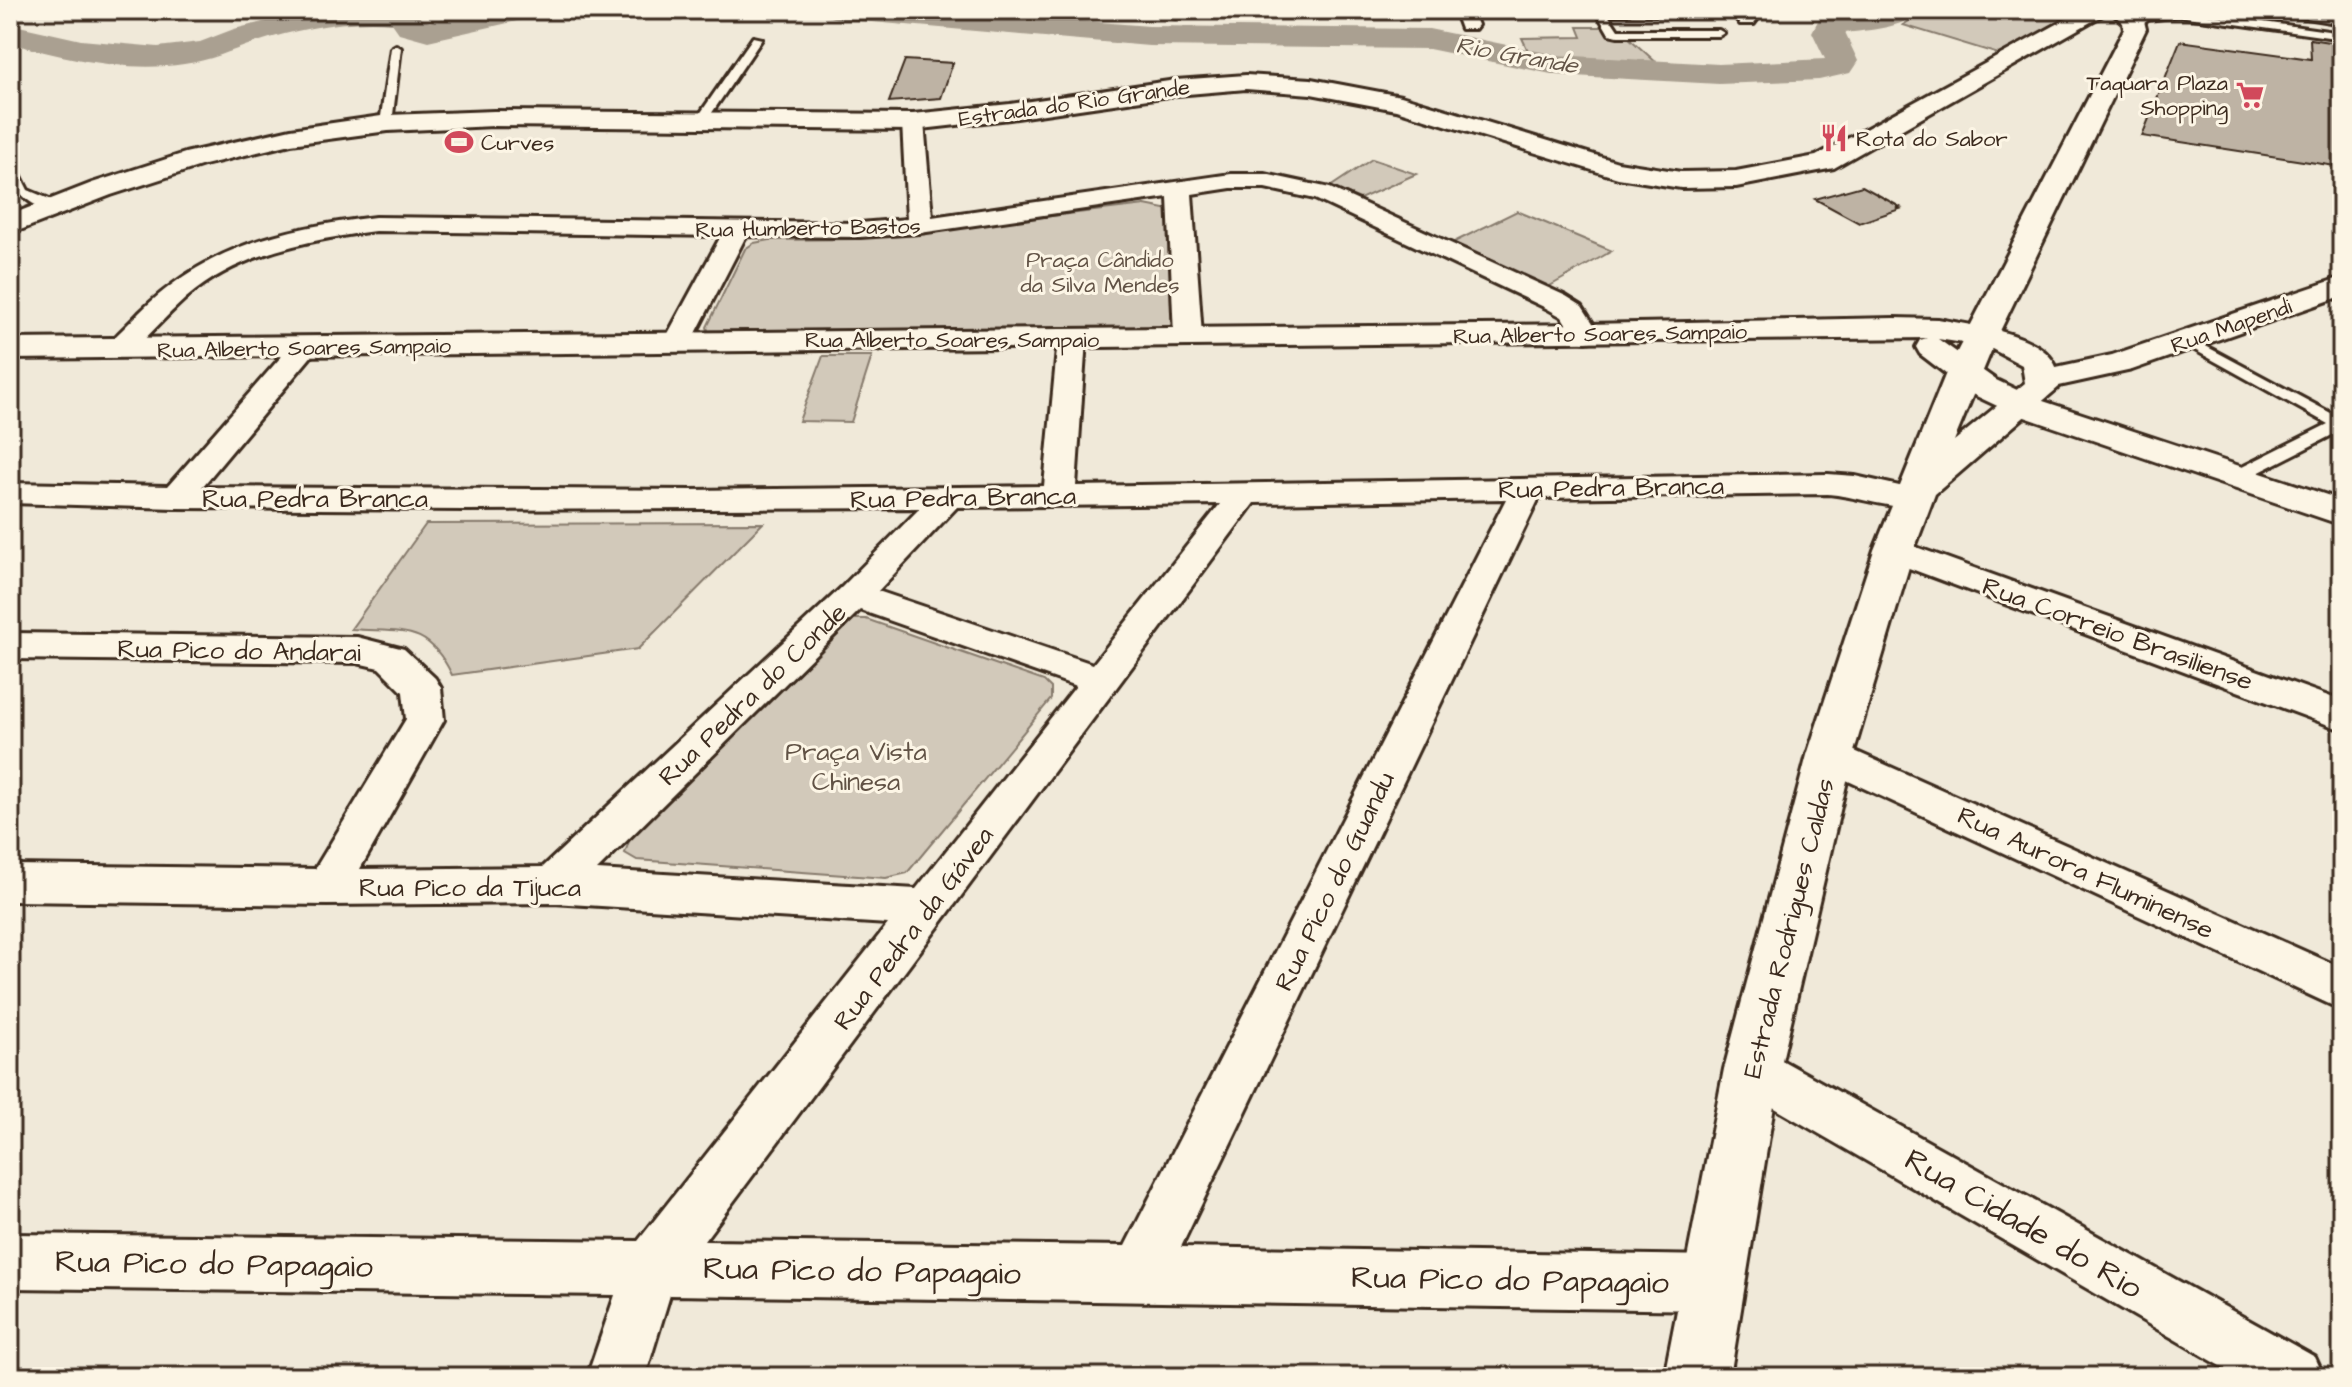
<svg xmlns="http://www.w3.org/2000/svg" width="2352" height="1387" viewBox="0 0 2352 1387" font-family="'Architects Daughter',sans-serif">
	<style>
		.green { fill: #d2c9ba; stroke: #867a6c; stroke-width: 2 }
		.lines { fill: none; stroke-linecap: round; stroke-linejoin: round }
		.river { fill: #aaa091; fill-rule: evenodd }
		.building { fill: #beb3a4; stroke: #3b2a1e; stroke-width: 2 }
		.service-casing { stroke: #3b2a1e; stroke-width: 6 }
		.minor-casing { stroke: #3b2a1e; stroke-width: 6 }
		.tertiary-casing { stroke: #3b2a1e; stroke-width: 6 }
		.secondary-casing { stroke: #3b2a1e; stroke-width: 6 }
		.service { fill: #fcf5e5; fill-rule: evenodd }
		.minor { fill: #fcf5e5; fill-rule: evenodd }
		.tertiary { fill: #fcf5e5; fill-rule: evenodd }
		.secondary { fill: #fcf5e5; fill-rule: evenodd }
		.labels { text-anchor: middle; stroke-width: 6; stroke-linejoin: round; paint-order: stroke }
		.far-poi-label { font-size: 22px; fill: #3b2a1e; stroke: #fcf5e5; text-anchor: start }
		.far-street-label { font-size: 22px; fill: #3b2a1e; stroke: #fcf5e5 }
		.far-park-label { font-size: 22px; fill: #615245; stroke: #fcf5e5 }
		.far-water-label { font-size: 24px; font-style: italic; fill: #625346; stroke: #fcf5e5 }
		.street-label { font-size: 26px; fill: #3b2a1e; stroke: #fcf5e5 }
		.park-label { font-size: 26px; fill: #615245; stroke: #fcf5e5 }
		.near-street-label { font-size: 32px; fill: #3b2a1e; stroke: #fcf5e5 }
	</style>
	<rect width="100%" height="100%" fill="#f0e9d9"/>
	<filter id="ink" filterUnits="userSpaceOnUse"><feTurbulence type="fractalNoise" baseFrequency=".0125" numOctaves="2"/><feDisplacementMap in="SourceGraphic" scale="16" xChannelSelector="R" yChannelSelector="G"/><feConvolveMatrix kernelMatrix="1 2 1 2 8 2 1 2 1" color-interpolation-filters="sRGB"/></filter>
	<g filter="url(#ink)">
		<g class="green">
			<polygon points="1926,10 2084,10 2005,56 1903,25"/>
			<polygon points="1578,27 1617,27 1658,64 1530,55 1522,38 1582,37"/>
			<polygon points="1372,159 1416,174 1360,199 1330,187"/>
			<polygon points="1145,205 1170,210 1179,320 1160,332 709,333 707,327 745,249 754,243 770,240 856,239"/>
			<polygon points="1517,211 1612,251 1548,287 1452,243"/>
			<polygon points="823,356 872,356 851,422 799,421"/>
			<path d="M763,523L638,649L452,675C427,623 402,633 351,629L426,524Z"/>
			<polygon points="854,619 866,619 1044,681 1051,688 1051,699 907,873 886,878 637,860 625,853 630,838"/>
		</g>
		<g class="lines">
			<g class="river">
				<path d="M313,10H415L421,19L430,22L486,10H543L539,16L428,41L399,33L392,23C346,19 298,29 254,43C230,51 209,61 184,64C127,73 65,58 10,43V24L81,40L158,47L200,42L234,29Z"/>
				<path d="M822,10H949L1149,26L1429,29L1556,55L1719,64L1825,59L1812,32L1819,19L1873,10H1919C1906,29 1866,30 1845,33L1858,61L1850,73L1819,80L1719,84L1556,75L1429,49L1149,46L837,19L826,16Z"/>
			</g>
		</g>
		<g class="building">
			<polygon points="2310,39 2342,44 2342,167 2142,136 2180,41 2311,59"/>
			<polygon points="905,60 953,63 941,98 889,102"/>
			<polygon points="1862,186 1900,207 1896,208 1900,209 1859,223 1815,199"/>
		</g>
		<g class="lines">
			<defs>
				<g id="service">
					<polygon points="1595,10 1742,10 1747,13 1742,16 1608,15 1618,30 1719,30 1724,33 1719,36 1618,36 1609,34"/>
					<polygon points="2179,10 2342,33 2342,39 2179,16 2148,20 2136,29 2131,26 2141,15"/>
					<polygon points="2257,10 2284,10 2342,18 2342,24"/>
					<polygon points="753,37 762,39 705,123 697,123 695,121"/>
					<polygon points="396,45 401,48 392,123 386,126 380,123 391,48"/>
					<path d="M10,162L16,166L28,190L59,203V209C30,211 10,189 10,162Z"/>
					<polygon points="2187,336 2342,419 2342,430 2240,482 2228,482 2226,478 2228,474 2328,424 2182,343 2180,340"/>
				</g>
				<g id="minor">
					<polygon points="1167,10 1185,10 1185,12 1176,18 1169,16"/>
					<polygon points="1454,10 1472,10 1478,25 1475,29 1461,29"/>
					<polygon points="1730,10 1749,10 1757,20 1754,24 1740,24"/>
					<path d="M913,115L924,122L932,217L1231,174H1265L1330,188L1566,296L1582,306L1600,334L1596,340L1586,342L1576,340L1562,317L1546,308L1315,199L1265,188H1231L1192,194L1202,336L1198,342L1188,344L1178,342L1174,336L1168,197L920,233L860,237L746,236L692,341L688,347L678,349L668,347L664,341L721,236L375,231C308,240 239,253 186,298C166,316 148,336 129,355L119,357L109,355L105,349C114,336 128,325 139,313C207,246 283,228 375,217L860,223L907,219L902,122Z"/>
					<path d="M1072,331L1082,333L1086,339L1076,486L1828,474L1855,476L1926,492L1931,499L1926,506C1901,513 1857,496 1828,494L1539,498L1181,1247L1714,1256L1733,1264L1741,1283L1733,1302L1714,1310L670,1295L645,1377H587L615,1295L10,1288V1234L638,1241L888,924L553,903L327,905L10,901V865L315,869L406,719L403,692L379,668L357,663L10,659V633L357,637L404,649L435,678L441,688L444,720L360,869L543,867L842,587L920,508L464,510L175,508L10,503V483L168,486L295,341L305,339L315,341L319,347L202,487L692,490L1044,486L1058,339L1062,333ZM1506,499L1125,1246L704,1241L1254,503ZM1220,504L1093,664L878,591L957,507ZM860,610L1076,686L916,889L597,870Z"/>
					<polygon points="1894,539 2342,701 2342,730 1882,558 1877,550 1882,542"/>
					<polygon points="1830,740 2342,968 2342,1010 1816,766 1810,755 1816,744"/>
					<polygon points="1752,1047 1769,1053 2315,1357 2324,1377 2240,1377 1735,1085 1728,1069 1735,1053"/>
				</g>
				<g id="tertiary">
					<polygon points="2342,277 2342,296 2132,370 2045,389 2033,386 2028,379 2033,372 2112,355"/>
					<polygon points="1894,318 1938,319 1993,329 1998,336 1993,343 1982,346 1938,339 1996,380 2034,398 2342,500 2342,525 2010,412 1972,394 1920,354 1916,347 1920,340 1927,338 10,359 10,339 1586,324"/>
				</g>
				<path id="secondary" d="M2083,10H2133L2144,21L2146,29L2000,331C2029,339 2062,352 2059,387L1935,494L1914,550L1853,755L1780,1069L1730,1377H1664L1724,1069L1807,755L1874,550L1946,373L2124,29L2123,23L2110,11L1834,168L1736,187L1681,188L1618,178L1396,110L1311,94L1246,89L1176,95L1010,119L913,130L494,126L388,131L291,144L204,165L111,195L10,234V215L92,183L185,153L291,129L388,115L494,111L913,114L1010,104L1176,80L1246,75L1311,79L1401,96L1618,162L1681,172L1736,171L1816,156ZM1992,349L2022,365L2025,383L1954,441Z"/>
			</defs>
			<use href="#service" class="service-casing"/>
			<use href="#minor" class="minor-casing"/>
			<use href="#tertiary" class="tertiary-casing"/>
			<use href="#secondary" class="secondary-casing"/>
			<use href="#service" class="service"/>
			<use href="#minor" class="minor"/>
			<use href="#tertiary" class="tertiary"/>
			<use href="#secondary" class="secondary"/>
		</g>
	</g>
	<defs>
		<symbol id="supermarket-bare" viewBox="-9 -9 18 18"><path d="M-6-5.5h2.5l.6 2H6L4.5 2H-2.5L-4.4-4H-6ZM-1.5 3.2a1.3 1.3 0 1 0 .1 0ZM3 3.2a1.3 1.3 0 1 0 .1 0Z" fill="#d1495b" stroke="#fcf5e5" stroke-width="2.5" paint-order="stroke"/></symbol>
		<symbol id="restaurant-bare" viewBox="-9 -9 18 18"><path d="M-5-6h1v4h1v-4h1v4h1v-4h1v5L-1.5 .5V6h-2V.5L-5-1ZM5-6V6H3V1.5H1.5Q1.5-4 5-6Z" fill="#d1495b" stroke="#fcf5e5" stroke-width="2.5" paint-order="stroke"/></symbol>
		<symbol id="stadium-bare" viewBox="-9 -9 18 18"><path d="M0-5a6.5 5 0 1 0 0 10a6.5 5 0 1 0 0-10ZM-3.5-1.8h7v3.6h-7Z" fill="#d1495b" stroke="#fcf5e5" stroke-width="2.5" paint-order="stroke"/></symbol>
	</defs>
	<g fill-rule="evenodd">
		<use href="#supermarket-bare" x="2230" y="75" width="40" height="40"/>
		<use href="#restaurant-bare" x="1814" y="118" width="40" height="40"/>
		<use href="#stadium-bare" x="439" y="122" width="40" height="40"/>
	</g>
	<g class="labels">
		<g class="far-poi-label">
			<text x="2228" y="90" text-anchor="end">Taquara Plaza<tspan x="2228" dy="25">Shopping</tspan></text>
			<text x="1856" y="146">Rota do Sabor</text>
			<text x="481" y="150">Curves</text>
		</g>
		<g class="far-street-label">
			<text transform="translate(1074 102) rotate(-8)" y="8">Estrada do Rio Grande</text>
			<text transform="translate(808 227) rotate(-1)" y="8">Rua Humberto Bastos</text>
			<text transform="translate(2231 325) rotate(-19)" y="8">Rua Mapendi</text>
			<text transform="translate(1600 333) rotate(-1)" y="8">Rua Alberto Soares Sampaio</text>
			<text x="952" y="347">Rua Alberto Soares Sampaio</text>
			<text transform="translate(304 347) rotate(-1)" y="8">Rua Alberto Soares Sampaio</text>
		</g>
		<g class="far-park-label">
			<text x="1100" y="267">Praça Cândido<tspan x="1100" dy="25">da Silva Mendes</tspan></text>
		</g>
		<g class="far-water-label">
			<text transform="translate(1517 55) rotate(10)" y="8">Rio Grande</text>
		</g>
		<g class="street-label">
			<text transform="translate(1611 487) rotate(-1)" y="9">Rua Pedra Branca</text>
			<text transform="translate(963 497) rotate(-1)" y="9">Rua Pedra Branca</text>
			<text x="315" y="507">Rua Pedra Branca</text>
			<text transform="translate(2118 633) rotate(20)" y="9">Rua Correio Brasiliense</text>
			<text transform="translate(239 650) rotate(1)" y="9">Rua Pico do Andarai</text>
			<text transform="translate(752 694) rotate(-44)" y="9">Rua Pedra do Conde</text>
			<text transform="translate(2086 872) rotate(25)" y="9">Rua Aurora Fluminense</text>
			<text transform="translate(1334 881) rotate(-64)" y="9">Rua Pico do Guandu</text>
			<text x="470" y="896">Rua Pico da Tijuca</text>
			<text transform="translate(913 928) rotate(-53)" y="9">Rua Pedra da Gávea</text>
			<text transform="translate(1788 928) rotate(-76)" y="9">Estrada Rodrigues Caldas</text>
		</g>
		<g class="park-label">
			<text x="856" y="760">Praça Vista<tspan x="856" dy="30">Chinesa</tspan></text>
		</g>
		<g class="near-street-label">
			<text transform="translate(2024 1223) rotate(30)" y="11">Rua Cidade do Rio</text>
			<text transform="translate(214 1263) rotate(1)" y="11">Rua Pico do Papagaio</text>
			<text transform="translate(862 1270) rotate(1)" y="11">Rua Pico do Papagaio</text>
			<text transform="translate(1510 1279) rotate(1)" y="11">Rua Pico do Papagaio</text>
		</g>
	</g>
	<rect width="2352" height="1387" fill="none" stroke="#fcf5e5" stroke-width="40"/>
	<rect x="20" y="20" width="2312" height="1347" fill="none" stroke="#3b2a1e" stroke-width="3" filter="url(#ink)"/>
</svg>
